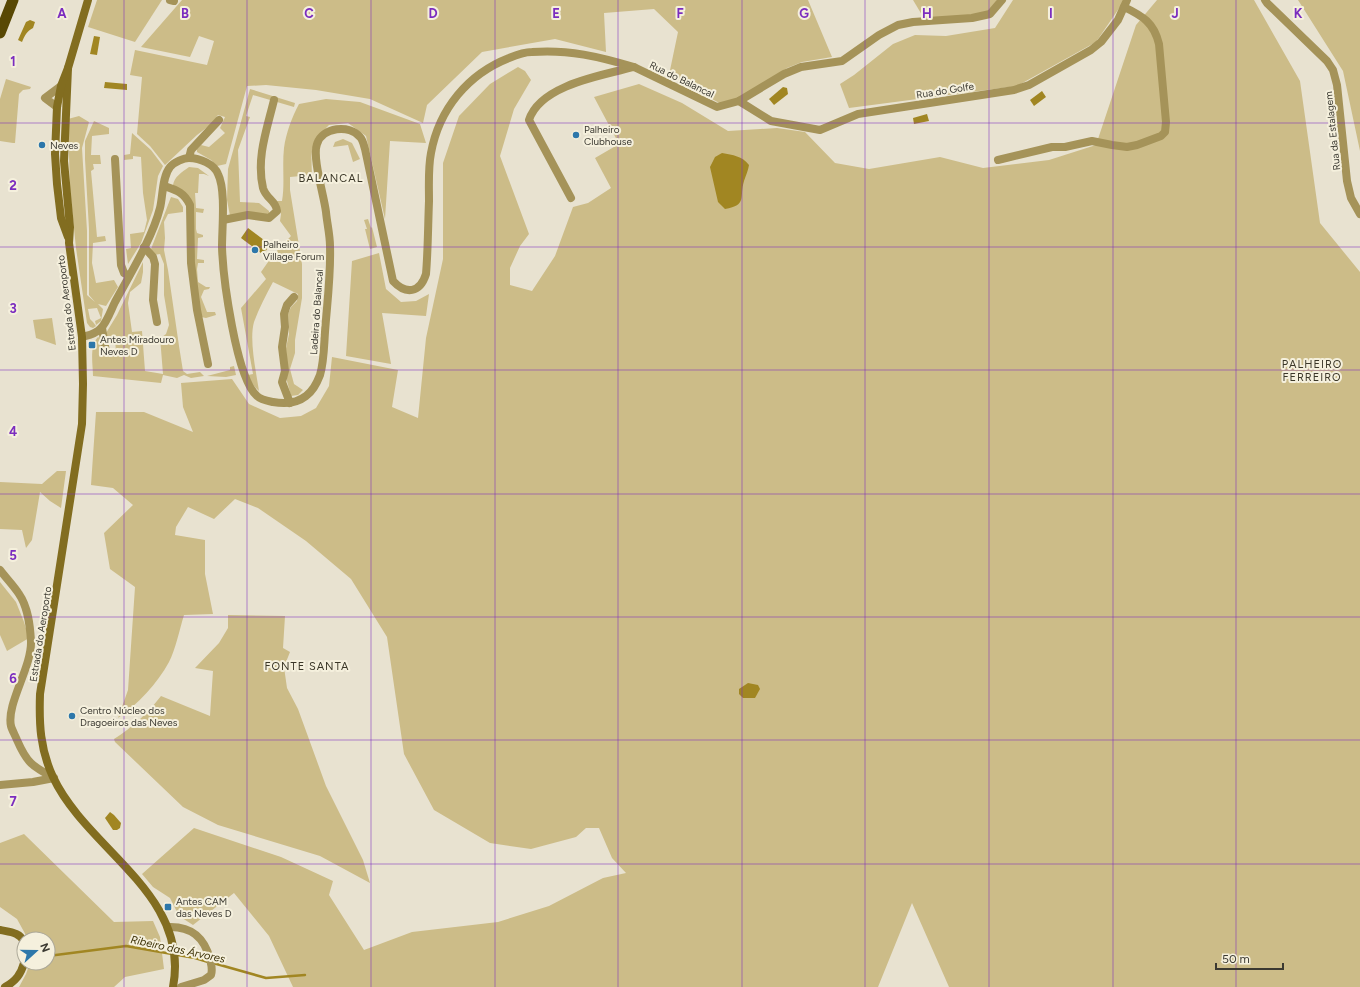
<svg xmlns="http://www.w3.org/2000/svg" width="1360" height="987" viewBox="0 0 1360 987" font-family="Figtree,sans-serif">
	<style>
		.green { fill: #ccbc88 }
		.water { fill: #a18622 }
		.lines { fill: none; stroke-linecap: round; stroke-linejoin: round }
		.stream { stroke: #a18622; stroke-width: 2.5 }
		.minor { stroke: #a59359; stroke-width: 8 }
		.secondary { stroke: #826d20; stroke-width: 8 }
		.trunk { stroke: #584804; stroke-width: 11 }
		.grid { fill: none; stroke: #7b2cbf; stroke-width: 1; stroke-opacity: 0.55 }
		.poi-dot { fill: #2d77aa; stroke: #f5f0dd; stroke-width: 1.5 }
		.labels { text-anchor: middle; stroke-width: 4; stroke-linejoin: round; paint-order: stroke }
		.street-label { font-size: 10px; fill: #3b3931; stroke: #f5f0dd }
		.poi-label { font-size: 10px; fill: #3b3931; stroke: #f5f0dd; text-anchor: start }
		.neighbourhood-label { font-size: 11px; letter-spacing: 1px; fill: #3b3728; stroke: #f5f0dd }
		.water-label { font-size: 11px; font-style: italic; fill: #3c3107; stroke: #f5f0dd }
		.grid-label { font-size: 13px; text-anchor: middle; font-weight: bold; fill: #7b2cbf; stroke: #f5f0dd; stroke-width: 4; stroke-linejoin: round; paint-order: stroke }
	</style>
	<rect width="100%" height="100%" fill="#e8e2d0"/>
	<g class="green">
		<polygon points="97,0 162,0 135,42 88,27"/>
		<polygon points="182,0 808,0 832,57 802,62 787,68 742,99 721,104 669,75 678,32 654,9 604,13 606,52 555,39 482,52 427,105 423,123 370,99 316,90 266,85 247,86 226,164 217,166 211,160 197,152 197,149 201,145 209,147 225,133 220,128 225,117 218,115 210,125 197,135 165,165 150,146 137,134 142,77 130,75 135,50 207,65 214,41 199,36 190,57 141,47"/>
		<polygon points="913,0 997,0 989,14 925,20"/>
		<polygon points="1013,0 1123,0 1122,4 1096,42 1017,86 849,108 840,84 854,75 893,44 915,35 946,36 995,28"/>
		<path d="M1157,0H1254L1300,81L1320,223L1360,272V987H949L912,903L878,987H293L269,936L234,893L193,925L179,916L170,898L153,887L142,874L194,828L281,857L333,881L329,895L364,950L412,932L498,922L549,906L603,878L626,873L612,858L599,828H586L576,837L531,849L490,843L434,810L404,754L387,637L351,579L306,541L258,508L235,499L214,519L188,507L176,527L175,535L205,540V574L213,614L184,615C180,628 175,651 169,662C157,684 138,704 118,718L128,690L135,587L110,569L104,533L133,505L113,488L91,485L96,412H144L193,432L183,407L181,383L232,379L249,404L280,418L301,416L316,408L329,386L332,357L398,370L392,407L418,418L426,338L443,259V163L459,116L490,84L518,67L525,71L531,80L514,109L500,156L529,234L520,246L510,268V285L532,291L555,256L573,207L588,203L611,188L595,158L619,144L594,97L639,84L682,103L728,131L777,128L805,132L835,163L869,169L940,157L983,168L1049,160L1096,145L1136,25Z"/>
		<polygon points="1298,0 1360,0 1360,151 1343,71"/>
		<polygon points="6,79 31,87 30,89 23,90 19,94 15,143 13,143 0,141 0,99"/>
		<polygon points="250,89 295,103 294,107 253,95 246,116 250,117 238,150 240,202 259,203 269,211 269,216 230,216 227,200 228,169"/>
		<path d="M326,99L360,102L420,124L426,143L390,141L385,219L366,136L348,123L329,125C310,145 311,148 312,175L290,177V190L302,264V298L295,340V353L290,369L294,384L303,390L298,395L291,396L287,381L286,348L289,334L288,314L291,307L297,301L298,294L273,282C266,295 259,308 254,322C249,340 256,371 259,391L254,386L248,375L253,374L241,308L266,279L261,272L273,255L291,236L280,221L281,214L275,201H282C285,184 282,166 284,148C286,133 292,117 299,104Z"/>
		<polygon points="79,116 89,122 82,148 87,231 87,295 95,302 89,295 89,229 85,159 85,141 94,121 109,128 109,134 92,136 91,155 100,155 101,164 93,164 94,169 91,171 97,237 105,236 106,241 93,243 92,263 96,283 114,280 118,287 106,306 98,304 103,309 101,321 96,325 95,321 101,318 97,308 88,309 90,319 93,322 96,326 93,328 90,327 87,323 76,248 70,190 68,119"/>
		<polygon points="132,133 151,150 163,166 158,176 153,210 141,243 128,264 126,249 131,248 130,234 144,232 147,220 143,193 141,157 133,156 133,159 124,160 124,155 130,154"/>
		<polygon points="343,139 352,143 360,159 353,162 348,145 333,147 335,142"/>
		<path d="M189,167L198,168L209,176L204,174H199L198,193H195L196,208L204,209L203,213L196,212V229L197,233L203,235V237L198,238L197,259L204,260V263H198L197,269L198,282L206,287H210L209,289L204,290L201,297L207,312H215L216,315L206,318L201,317L195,274V262L192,246V208L173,185C174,177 182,172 189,167Z"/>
		<path d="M171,197L178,199L183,207V212L168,214L164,222L165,238L164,250L168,270L179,346L183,371L187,374L200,372L204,376L191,378L184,375L177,378L163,375L161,383L93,376C93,365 89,346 98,337L101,339L105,354L116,352L115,339L107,340L106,333L117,315L143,262V272L141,283L130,292L128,303L132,332L142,331L145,371L163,374L160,337H162L166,334L169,325L164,295V264L160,254L154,255L151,249Z"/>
		<polygon points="368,219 371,228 372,227 377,247 370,249 365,229 367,229 364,220"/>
		<polygon points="379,253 386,289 401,302 416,301 429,294 426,316 382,313 391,364 346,356 352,261"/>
		<polygon points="52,318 56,345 36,338 33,320"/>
		<polygon points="234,366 236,375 226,377 207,376 230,370 230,367"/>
		<polygon points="57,471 66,471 61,508 50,501 40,492 32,540 26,548 22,530 0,529 0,482 42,484"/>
		<polygon points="0,582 16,602 24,622 29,638 7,651 0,635"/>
		<path d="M228,615L285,616L283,648L290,652L284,667L287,688L298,709L326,786L363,860L370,883L320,856L218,825L183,807L115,742L114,739C133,727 147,714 161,696L210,716L213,671L195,668L219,643L228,628Z"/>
		<polygon points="24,834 114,922 153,921 160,937 164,969 125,977 114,987 19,987 26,974 30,963 48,963 48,939 28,939 17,919 0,907 0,843"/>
	</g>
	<g class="water">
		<path d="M30,20L35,22L33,28C27,31 25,35 22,42L18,40L26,22Z"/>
		<polygon points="94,36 100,37 97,55 90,54"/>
		<polygon points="105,82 127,84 127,90 104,88"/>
		<polygon points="783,87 787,88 788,94 774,105 769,99"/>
		<polygon points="1042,91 1046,97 1034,106 1030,100"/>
		<polygon points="927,114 929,121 914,124 913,118"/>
		<path d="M722,153C733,155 742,156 749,165C748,171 746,175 744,181C739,197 748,205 725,209L718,202L710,167L715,157Z"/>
		<polygon points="248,228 268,243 266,246 267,250 263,251 261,253 241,238"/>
		<polygon points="748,683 758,685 760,689 755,698 743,698 739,694 739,689"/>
		<polygon points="110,812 114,815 121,823 120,828 117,830 113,830 105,818"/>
	</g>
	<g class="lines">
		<g class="stream">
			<polyline points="48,956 126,946 195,958 208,962"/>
			<polyline points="213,963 266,978 305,975"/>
		</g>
		<g class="minor">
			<polyline points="170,0 174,1 174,0"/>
			<polyline points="1265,0 1267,3 1327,61 1333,70 1337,85 1347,181 1351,198 1360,214"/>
			<polyline points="739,101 771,121 820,130 858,114 1014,90 1029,85 1091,50 1101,42 1118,20 1127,0"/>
			<polyline points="57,107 45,98 61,86"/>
			<polyline points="189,158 191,150 219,120"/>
			<polyline points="115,159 121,265 124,273 129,276"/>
			<path d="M998,160L1052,147H1065L1092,141L1112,145L1127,147L1137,145L1161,136L1165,132L1166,122L1159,44C1154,23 1143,16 1124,7"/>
			<path d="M164,186C176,190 184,192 190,205L191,263L197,310L208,364"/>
			<path d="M571,198L529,120C540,85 603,75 634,67L717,107L739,101L784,74L801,67L842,61L879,35L898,25L913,22L972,18L990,14L1002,0"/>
			<path d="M223,220L248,215L269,218L277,211C276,200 266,199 263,188C256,158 267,129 274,100"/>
			<polyline points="144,247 153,257 155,264 153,300 157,322"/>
			<polyline points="102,328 106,352"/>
			<path d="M82,337C89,335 96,334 101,328C107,322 111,310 115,302C130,274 152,239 160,208C163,196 162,177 170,167C174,162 184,158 189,158C200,158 214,164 218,174C226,190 222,228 222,247C223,277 236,378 257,396C261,400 268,401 273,402C284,404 297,403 306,396C313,391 317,383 320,375C324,362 324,346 325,332C327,304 331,275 330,246C330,235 327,223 326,212C324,195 312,158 317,144C322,127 350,124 360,137C363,140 364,146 365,149L393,281C406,295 420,293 426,274C428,250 428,226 429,201C429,185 428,168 431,153C439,109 468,74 509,58C516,55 524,52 532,52C568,49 600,57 634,67"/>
			<polyline points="290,403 282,382 285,371 282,347 285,327 284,314 287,305 294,297"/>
			<path d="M0,570C6,578 14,586 19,594C28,607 30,625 31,641C32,667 6,704 11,726C12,730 15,735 17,740C27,763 32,766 54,778"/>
			<polyline points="0,785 33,782 54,778"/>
			<path d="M168,927C191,926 204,937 210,959C211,964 213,969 211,975L204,980L181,987"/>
		</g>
		<g class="secondary">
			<path d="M68,68L64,161L70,227L69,243L82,337L83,384L82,424L40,694C39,724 40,749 53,777C87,850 191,894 173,987"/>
			<polyline points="68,237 61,218 57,184 55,154 57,107 61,86 68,68 88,0"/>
			<path d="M0,930C9,932 20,932 24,942"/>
			<path d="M5,987C16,981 21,974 24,963"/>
		</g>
		<polyline class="trunk" points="0,33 13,0"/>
	</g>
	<path class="grid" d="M124,0V987M247,0V987M371,0V987M495,0V987M618,0V987M742,0V987M865,0V987M989,0V987M1113,0V987M1236,0V987M0,123H1360M0,247H1360M0,370H1360M0,494H1360M0,617H1360M0,740H1360M0,864H1360"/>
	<g class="poi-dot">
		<circle cx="576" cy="135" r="4"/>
		<circle cx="42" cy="145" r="4"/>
		<circle cx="255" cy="250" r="4"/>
		<rect x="88" y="341" width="8" height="8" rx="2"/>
		<circle cx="72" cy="716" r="4"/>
		<rect x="164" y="903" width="8" height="8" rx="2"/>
	</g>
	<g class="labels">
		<g class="street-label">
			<text transform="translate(682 79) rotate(26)" y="4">Rua do Balancal</text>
			<text transform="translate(945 90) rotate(-9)" y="4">Rua do Golfe</text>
			<text transform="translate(1332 131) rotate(-96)" y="4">Rua da Estalagem</text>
			<text transform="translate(66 303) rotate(-97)" y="4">Estrada do Aeroporto</text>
			<text transform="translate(316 312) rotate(-86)" y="4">Ladeira do Balancal</text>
			<text transform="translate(40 634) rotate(-81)" y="4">Estrada do Aeroporto</text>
		</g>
		<g class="poi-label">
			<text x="584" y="133">Palheiro<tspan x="584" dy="12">Clubhouse</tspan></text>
			<text x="50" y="149">Neves</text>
			<text x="263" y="248">Palheiro<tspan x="263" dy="12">Village Forum</tspan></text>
			<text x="100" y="343">Antes Miradouro<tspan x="100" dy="12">Neves D</tspan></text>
			<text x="80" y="714">Centro Núcleo dos<tspan x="80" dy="12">Dragoeiros das Neves</tspan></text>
			<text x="176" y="905">Antes CAM<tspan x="176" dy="12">das Neves D</tspan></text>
		</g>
		<g class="neighbourhood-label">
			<text x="331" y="182">BALANCAL</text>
			<text x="1312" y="368">PALHEIRO<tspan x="1312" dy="13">FERREIRO</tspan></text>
			<text x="307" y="670">FONTE SANTA</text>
		</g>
		<g class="water-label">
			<text transform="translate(178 949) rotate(12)" y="4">Ribeiro das Árvores</text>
		</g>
	</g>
	<g class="grid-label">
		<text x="62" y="18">A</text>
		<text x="185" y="18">B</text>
		<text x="309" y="18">C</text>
		<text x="433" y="18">D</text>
		<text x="556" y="18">E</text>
		<text x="680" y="18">F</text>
		<text x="804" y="18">G</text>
		<text x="927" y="18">H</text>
		<text x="1051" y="18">I</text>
		<text x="1175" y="18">J</text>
		<text x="1298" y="18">K</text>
		<text x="13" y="66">1</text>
		<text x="13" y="190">2</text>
		<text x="13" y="313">3</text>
		<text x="13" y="436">4</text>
		<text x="13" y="560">5</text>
		<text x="13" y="683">6</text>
		<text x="13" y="806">7</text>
	</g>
	<g transform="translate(36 951) rotate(69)"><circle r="19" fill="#f5f0dd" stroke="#aba798"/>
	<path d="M0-3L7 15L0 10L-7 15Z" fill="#2d77aa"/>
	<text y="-6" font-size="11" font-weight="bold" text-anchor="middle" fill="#3b3931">N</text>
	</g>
	<path d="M1216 963v6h67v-6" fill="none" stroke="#3b3931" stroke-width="2"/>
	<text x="1222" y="963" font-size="12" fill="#3b3931" stroke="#f5f0dd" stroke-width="3" paint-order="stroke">50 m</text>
</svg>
